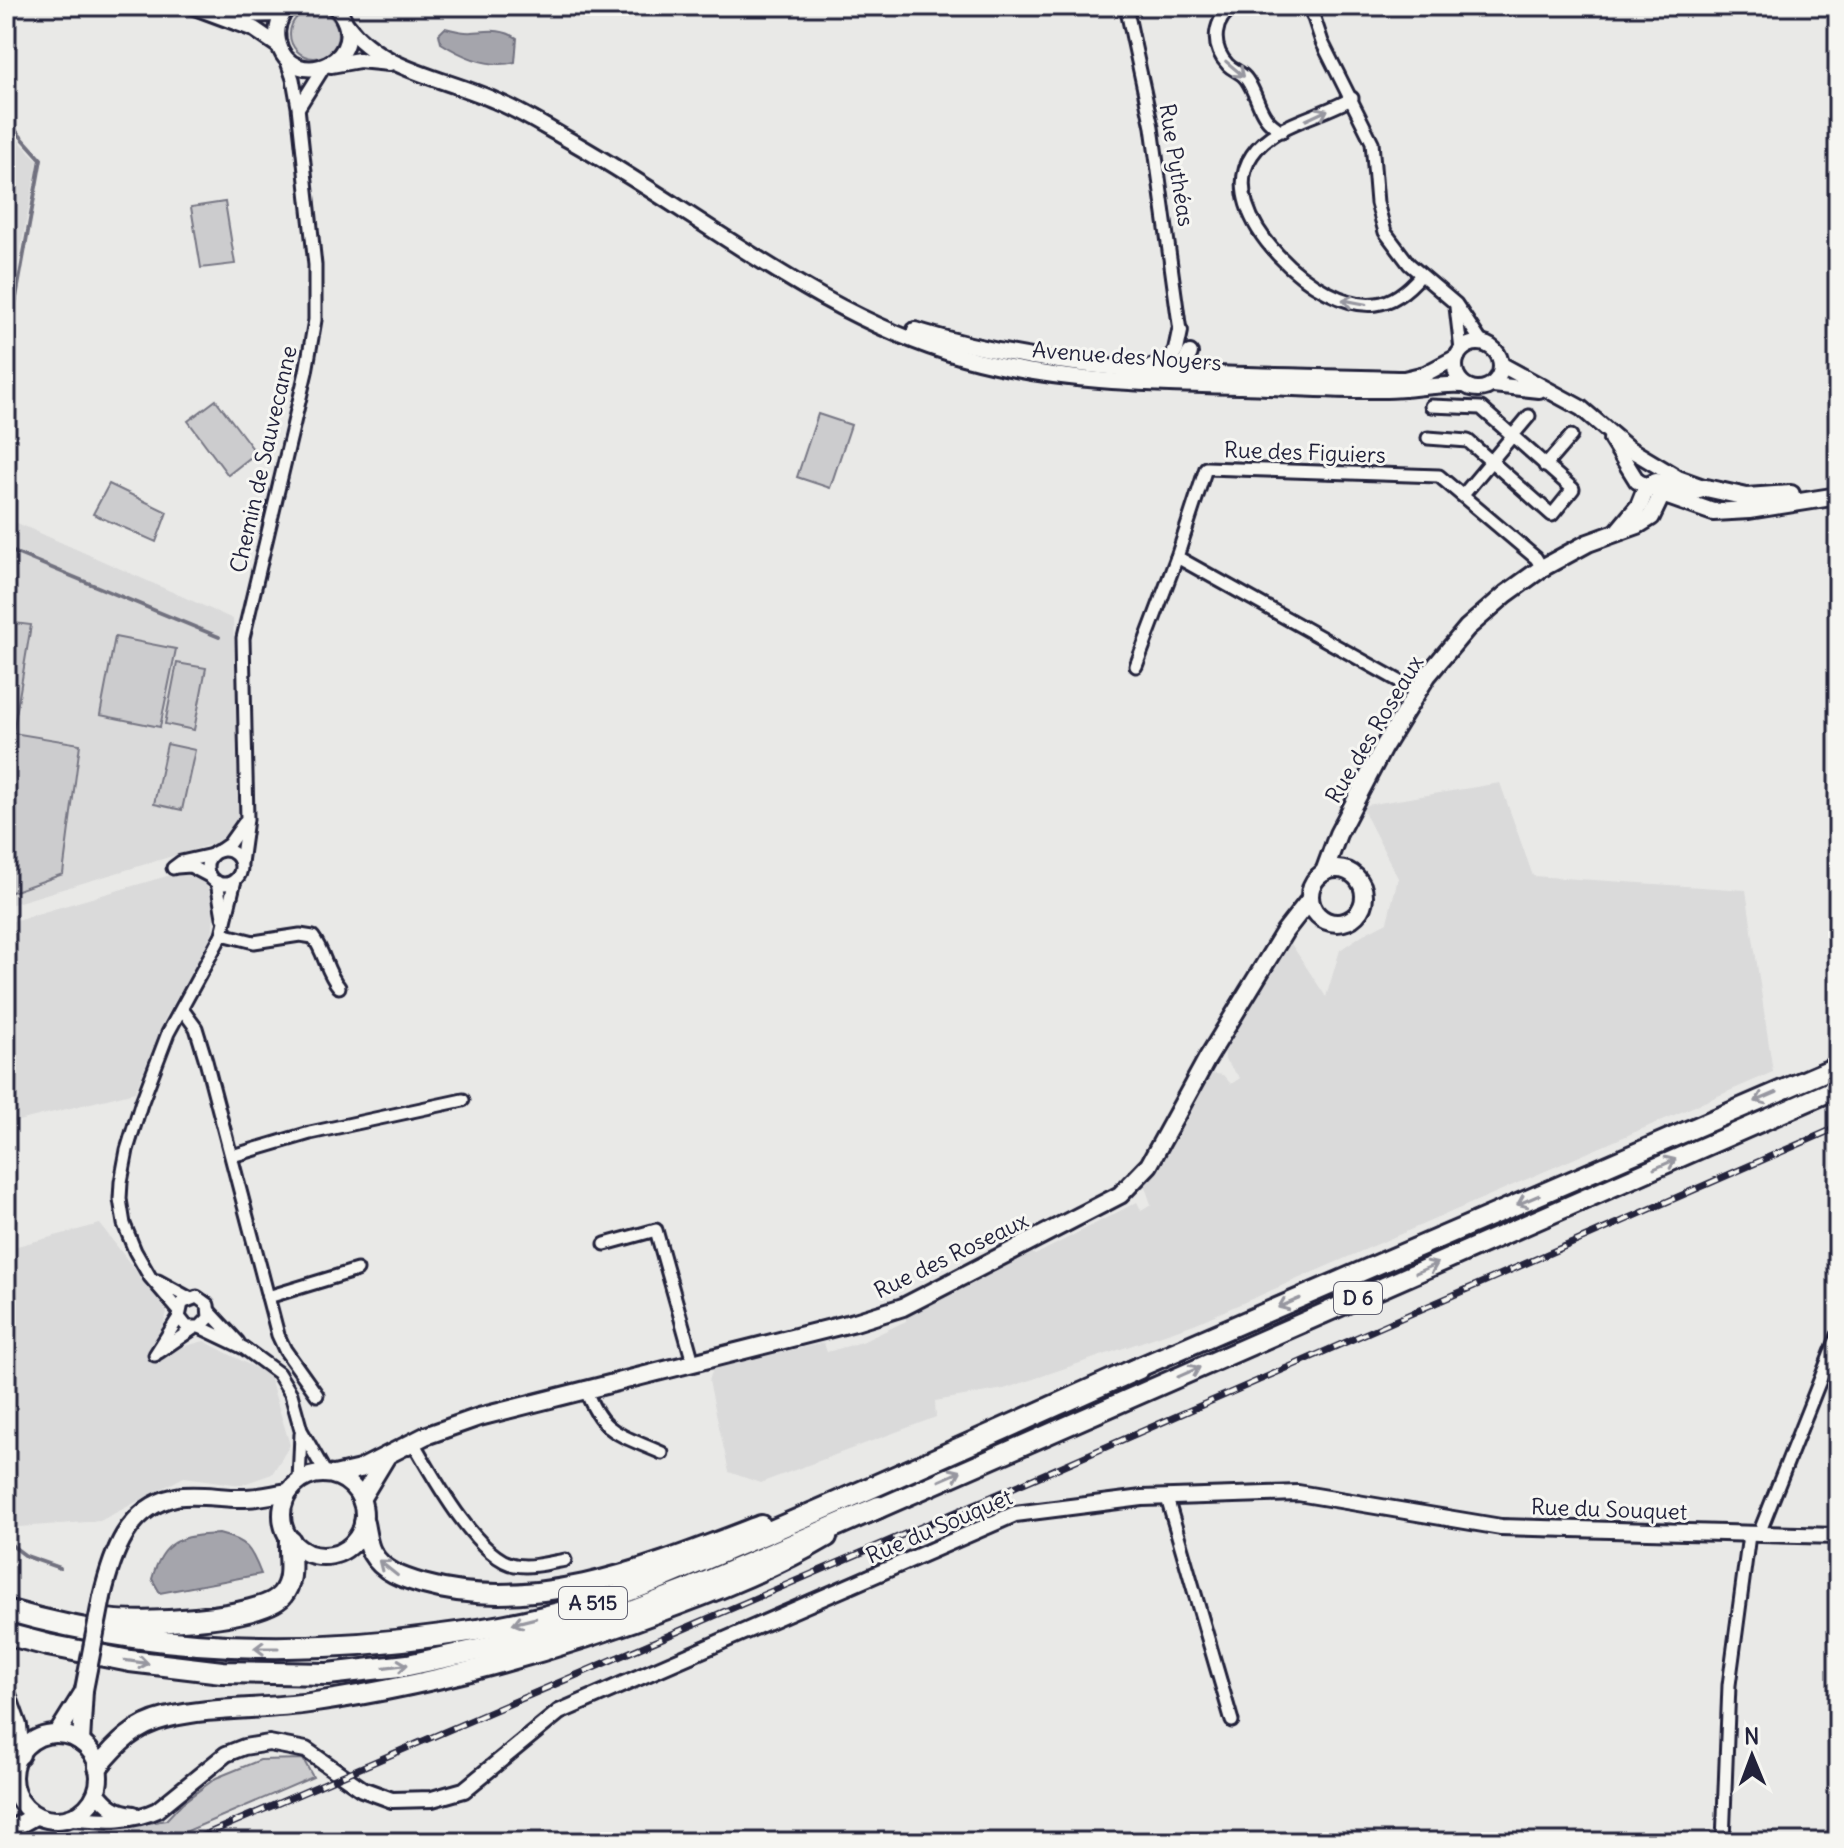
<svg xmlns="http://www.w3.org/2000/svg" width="1844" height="1848" viewBox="0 0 1844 1848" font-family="Delius,sans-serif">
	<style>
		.built { fill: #dadada }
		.green { fill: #ccccce; stroke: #777784; stroke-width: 2 }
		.water { fill: #a5a5ac; stroke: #71717f; stroke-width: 2 }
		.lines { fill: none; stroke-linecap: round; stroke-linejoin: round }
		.stream { stroke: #71717f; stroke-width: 4 }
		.minor-casing { stroke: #22223b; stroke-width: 17 }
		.tertiary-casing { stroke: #22223b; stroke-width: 20 }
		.secondary-casing { stroke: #22223b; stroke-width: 22 }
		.trunk-casing { stroke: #22223b; stroke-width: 24 }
		.motorway-casing { stroke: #22223b; stroke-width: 26 }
		.minor { stroke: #f6f6f2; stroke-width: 11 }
		.tertiary { stroke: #f6f6f2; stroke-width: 14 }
		.secondary { stroke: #f6f6f2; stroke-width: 16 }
		.trunk { stroke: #f6f6f2; stroke-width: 18 }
		.motorway { stroke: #f6f6f2; stroke-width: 20 }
		.rail-casing { stroke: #22223b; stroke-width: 7 }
		.rail { stroke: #f6f6f2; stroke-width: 4; stroke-dasharray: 12; stroke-linecap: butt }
		.secondary-bridge-casing { stroke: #22223b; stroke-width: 22; stroke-linecap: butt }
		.secondary-bridge { stroke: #f6f6f2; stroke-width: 16 }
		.oneway { stroke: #9797a0 }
		.labels { text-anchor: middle; stroke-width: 6; stroke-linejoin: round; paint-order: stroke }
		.shield { fill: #f6f6f2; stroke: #626272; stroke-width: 2 }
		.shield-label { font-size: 20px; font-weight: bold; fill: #22223b }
		.street-label { font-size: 22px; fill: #22223b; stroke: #f6f6f2 }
	</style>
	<rect width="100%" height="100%" fill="#e9e9e7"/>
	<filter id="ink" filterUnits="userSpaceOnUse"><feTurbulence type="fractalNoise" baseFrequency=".0125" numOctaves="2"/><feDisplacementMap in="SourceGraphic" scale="16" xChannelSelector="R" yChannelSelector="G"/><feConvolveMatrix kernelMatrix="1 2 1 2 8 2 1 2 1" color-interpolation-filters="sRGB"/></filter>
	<g filter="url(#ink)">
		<g class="built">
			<polygon points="6,127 38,161 6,325"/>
			<polygon points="6,518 233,619 243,804 234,827 216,843 6,906"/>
			<polygon points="1500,783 1533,876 1746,890 1773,1072 1194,1324 1004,1389 935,1401 936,1417 760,1483 729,1472 709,1381 712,1371 721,1365 824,1343 827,1352 862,1342 906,1321 906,1314 1030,1251 1035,1255 1137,1202 1141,1210 1151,1204 1145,1187 1204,1079 1210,1073 1223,1075 1231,1084 1240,1078 1225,1060 1224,1043 1288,939 1326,997 1340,950 1362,935 1387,922 1398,878 1361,806"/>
			<polygon points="186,872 200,877 209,890 214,909 213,930 205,951 167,1014 135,1092 6,1124 6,923 167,876"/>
			<polygon points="100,1224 167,1312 156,1354 204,1341 269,1375 290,1445 272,1474 241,1485 184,1477 100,1521 6,1528 6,1249"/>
		</g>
		<g class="green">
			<circle cx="314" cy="34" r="24"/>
			<polygon points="225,202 235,264 201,268 191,207"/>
			<polygon points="216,400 256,453 228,475 188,421"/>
			<polygon points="818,414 851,425 830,488 797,477"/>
			<polygon points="109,484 167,512 156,542 93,514"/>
			<polygon points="6,622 31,625 13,733 80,744 63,874 6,894"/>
			<polygon points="115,637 176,649 160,727 100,715"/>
			<polygon points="177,663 206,668 194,730 165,724"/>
			<polygon points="167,744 195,750 182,810 154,804"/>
			<polygon points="303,1759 313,1777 162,1842 16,1842 24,1837 53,1839 166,1820 182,1803 216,1778 260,1760"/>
		</g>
		<g class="water">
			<path d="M445,28C454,30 463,33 472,32C489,31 501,28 517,38L515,62C489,69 463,57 441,43L439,34Z"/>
			<path d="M219,1534C247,1541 251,1548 261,1574L160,1593L152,1579C163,1539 181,1536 219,1534Z"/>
		</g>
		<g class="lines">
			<g class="stream">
				<polyline points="6,120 41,159 6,353"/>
				<polyline points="6,549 219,637"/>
				<polyline points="6,1541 26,1556 60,1568"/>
			</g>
			<defs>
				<g id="minor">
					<polyline points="1126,6 1152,127 1180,331"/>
					<path d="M1235,6C1213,19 1210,46 1228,65C1234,71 1242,72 1247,80C1261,101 1257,117 1282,131"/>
					<polyline points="1310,6 1322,42 1372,142 1377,203 1385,232 1409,264 1456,304 1482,343"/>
					<path d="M1352,98C1321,117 1273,123 1252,155C1212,214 1319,312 1376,304C1394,302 1410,288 1421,275"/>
					<polyline points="299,107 324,67"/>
					<polyline points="1456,307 1461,350"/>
					<polyline points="1428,438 1468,441 1552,515 1573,489 1481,408 1431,406"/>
					<polyline points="1545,466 1571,436"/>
					<polyline points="1463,495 1529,416"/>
					<polyline points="1136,666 1177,557"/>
					<polyline points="1417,691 1177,557 1206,468 1439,476 1536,558 1542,568"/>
					<circle cx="224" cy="867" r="17"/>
					<polyline points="219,851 229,844 244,823"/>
					<polyline points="241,863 247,819 243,638 306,372 315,320 315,265 298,107 293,79 285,56"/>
					<polyline points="177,867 190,866 209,876"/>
					<polyline points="173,868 181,862 212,855"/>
					<polyline points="217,882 223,917"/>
					<path d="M222,934L254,942L300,935L313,937C325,953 326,972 339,987"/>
					<polyline points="182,1009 196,1028 206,1061 278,1335 285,1350 317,1395"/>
					<polyline points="232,1156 310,1133 463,1100"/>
					<polyline points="605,1244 656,1230 693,1362"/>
					<polyline points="158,1281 189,1298"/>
					<polyline points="268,1297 357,1270"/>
					<polyline points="179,1311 150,1277 135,1251 124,1224 120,1199 121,1182 127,1150 141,1104 168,1033 222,934 235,880"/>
					<polyline points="210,1312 238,1342"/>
					<polyline points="200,1327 244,1348 278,1373 291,1394 301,1430 326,1474"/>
					<polyline points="159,1352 194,1328"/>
					<polyline points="155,1355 179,1317 182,1303 197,1297 208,1305 209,1318 200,1327 187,1327 179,1317"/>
					<path d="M585,1388C602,1435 620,1434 662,1453"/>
					<path d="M413,1442C432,1475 478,1559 515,1565C531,1568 549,1563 565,1560"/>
					<polyline points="299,1481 301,1434"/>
					<polyline points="1167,1498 1232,1721"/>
					<polyline points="1761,1535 1762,1526 1838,1335"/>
					<polyline points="1723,1842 1729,1685 1749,1535"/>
				</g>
				<g id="tertiary">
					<polyline points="192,6 254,29 279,46"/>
					<path d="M289,6C280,16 275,27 278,41C290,97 380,58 335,6"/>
					<polyline points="231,15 282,14"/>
					<path d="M347,25C381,71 446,78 496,101C518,110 539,123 560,135C692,207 816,316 963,357C1052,382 1148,384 1240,386C1288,387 1337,391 1386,390C1413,390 1437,383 1464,385"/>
					<polyline points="331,65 359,60 389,63"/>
					<path d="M915,330C1072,379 1240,374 1404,379L1425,374L1457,357"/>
					<circle cx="1478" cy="366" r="23"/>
					<polyline points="1502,365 1581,408 1628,448 1678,478 1706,488"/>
					<polyline points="1151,367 1169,362 1176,350 1180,331"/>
					<polyline points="1175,375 1181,371 1190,353"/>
					<polyline points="1493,385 1539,390"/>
					<polyline points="1611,439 1637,481 1656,491"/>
					<path d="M97,1792C108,1806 115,1812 134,1814"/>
					<path d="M73,1818C102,1820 130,1823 157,1810L226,1754L244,1747L269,1743L306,1750L362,1789L392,1800L432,1799L464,1790L559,1712L1015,1514L1142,1498L1298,1493L1501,1527L1838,1536"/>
				</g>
				<g id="secondary">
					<polyline points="1619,530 1639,506 1647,486 1656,482 1692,492 1706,488 1747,497 1791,494"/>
					<circle cx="1337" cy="896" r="27"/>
					<polyline points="1324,872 1338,834 1383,748 1427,676 1467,628 1506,594 1542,568 1588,543 1638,525 1651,517 1662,494 1713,512 1749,510 1838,496"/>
					<circle cx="323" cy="1515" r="41"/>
					<polyline points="334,1475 360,1469 425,1436 479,1417 855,1322 903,1307 1120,1195 1149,1165 1207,1059 1285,931 1310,899"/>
					<polyline points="361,1499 387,1456"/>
					<path d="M102,1597C112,1555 127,1507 176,1497C197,1493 223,1499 245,1498C259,1498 274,1494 289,1492"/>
					<circle cx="56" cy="1777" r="43"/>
					<polyline points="57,1734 84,1691"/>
					<polyline points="81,1742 84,1690"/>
					<polyline points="6,1832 35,1816"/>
				</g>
				<g id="trunk">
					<polyline points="1128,1372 1838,1066"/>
					<polyline points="866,1514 1838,1088"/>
					<path d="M364,1523C366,1532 367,1545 372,1553C383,1572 403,1578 423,1584C536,1616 656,1565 761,1525"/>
					<path d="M98,1767C117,1744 135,1725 165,1718C213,1706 261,1710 309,1703C435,1685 560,1650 678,1605C729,1586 780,1565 827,1537"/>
				</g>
				<g id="motorway">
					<path d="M6,1610C149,1651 296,1656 442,1635C490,1629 538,1620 584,1606C647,1587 708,1557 769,1532C893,1479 1016,1423 1139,1368"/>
					<path d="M107,1620C139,1625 261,1620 282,1595C295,1579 289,1560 290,1541"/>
					<polyline points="6,1634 48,1645 130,1661 222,1672 328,1674 408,1665 599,1624 688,1590 879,1507"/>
					<polyline points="6,1698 16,1726 19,1754"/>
				</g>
			</defs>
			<use href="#minor" class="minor-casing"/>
			<use href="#tertiary" class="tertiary-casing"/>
			<use href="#secondary" class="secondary-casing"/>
			<use href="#trunk" class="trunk-casing"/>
			<use href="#motorway" class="motorway-casing"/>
			<use href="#minor" class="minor"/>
			<use href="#tertiary" class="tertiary"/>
			<use href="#secondary" class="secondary"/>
			<use href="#trunk" class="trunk"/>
			<use href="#motorway" class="motorway"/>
			<defs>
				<polyline id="rail" points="188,1842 1035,1478 1838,1127"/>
			</defs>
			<use href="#rail" class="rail-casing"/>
			<use href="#rail" class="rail"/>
			<defs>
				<polyline id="secondary-bridge" points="84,1690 102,1597"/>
			</defs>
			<use href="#secondary-bridge" class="secondary-bridge-casing"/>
			<use href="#secondary-bridge" class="secondary-bridge"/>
		</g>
		<defs><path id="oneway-shaft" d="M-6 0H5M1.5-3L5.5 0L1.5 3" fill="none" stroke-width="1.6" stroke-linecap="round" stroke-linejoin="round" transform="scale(2)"/></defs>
		<g class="oneway">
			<use href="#oneway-shaft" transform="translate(1235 69) rotate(40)"/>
			<use href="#oneway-shaft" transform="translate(1317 115) rotate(-25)"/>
			<use href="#oneway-shaft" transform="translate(1354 302) rotate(-169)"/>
			<use href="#oneway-shaft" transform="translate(1766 1097) rotate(157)"/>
			<use href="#oneway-shaft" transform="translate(1665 1164) rotate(-24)"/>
			<use href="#oneway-shaft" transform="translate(1528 1200) rotate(157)"/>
			<use href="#oneway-shaft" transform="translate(1427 1268) rotate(-24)"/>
			<use href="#oneway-shaft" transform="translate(1289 1303) rotate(157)"/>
			<use href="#oneway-shaft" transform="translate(1189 1372) rotate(-24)"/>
			<use href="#oneway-shaft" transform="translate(950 1476) rotate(-24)"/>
			<use href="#oneway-shaft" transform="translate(388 1568) rotate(-141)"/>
			<use href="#oneway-shaft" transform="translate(524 1621) rotate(166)"/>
			<use href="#oneway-shaft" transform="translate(266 1648) rotate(-180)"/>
			<use href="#oneway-shaft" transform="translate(137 1662) rotate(8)"/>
			<use href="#oneway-shaft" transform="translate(396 1666) rotate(-7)"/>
		</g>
	</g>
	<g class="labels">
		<g class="shield">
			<rect x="1334" y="1282" width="48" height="32" rx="6"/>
			<rect x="559" y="1587" width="68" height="32" rx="6"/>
		</g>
		<g class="shield-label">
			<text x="1358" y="1305">D 6</text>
			<text x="593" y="1610">A 515</text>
		</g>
		<g class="street-label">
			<text transform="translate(1177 165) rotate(81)" y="8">Rue Pythéas</text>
			<text transform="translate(1127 356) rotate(4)" y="8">Avenue des Noyers</text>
			<text transform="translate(1305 452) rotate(2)" y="8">Rue des Figuiers</text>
			<text transform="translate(263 459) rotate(-77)" y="8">Chemin de Sauvecanne</text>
			<text transform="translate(1374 729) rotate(-59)" y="8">Rue des Roseaux</text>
			<text transform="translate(951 1255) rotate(-26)" y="8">Rue des Roseaux</text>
			<text transform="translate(1609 1509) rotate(2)" y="8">Rue du Souquet</text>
			<text transform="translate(939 1526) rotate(-23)" y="8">Rue du Souquet</text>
		</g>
	</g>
	<rect width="1844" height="1848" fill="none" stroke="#f6f6f2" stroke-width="32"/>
	<rect x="16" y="16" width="1812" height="1816" fill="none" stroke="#22223b" stroke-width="3" filter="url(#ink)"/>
	<g transform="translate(1752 1756) rotate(359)" stroke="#f6f6f2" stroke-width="6" paint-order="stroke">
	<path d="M0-6L14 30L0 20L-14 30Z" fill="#22223b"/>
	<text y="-12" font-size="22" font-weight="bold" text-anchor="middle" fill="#22223b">N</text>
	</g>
</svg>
